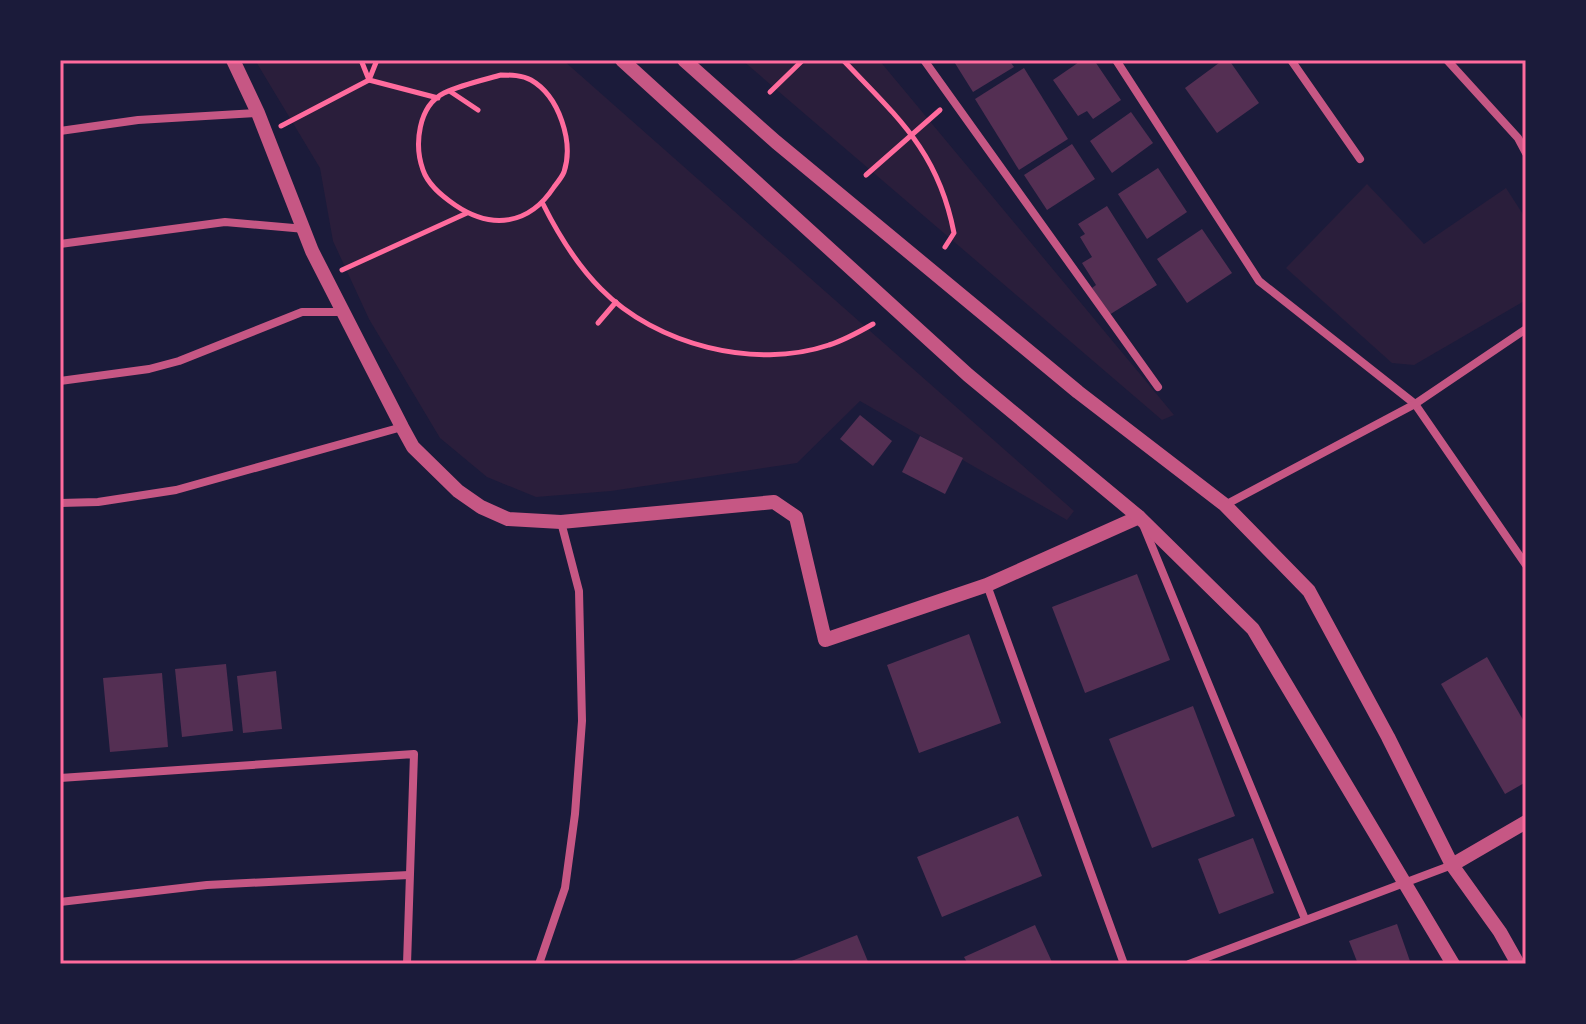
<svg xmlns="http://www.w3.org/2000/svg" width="1586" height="1024" viewBox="0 0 1586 1024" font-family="'Work Sans',sans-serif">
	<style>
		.green { fill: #2a1e3b }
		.building { fill: #542f53 }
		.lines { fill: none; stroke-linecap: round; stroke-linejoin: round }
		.path { stroke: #ff6b9d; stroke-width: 5 }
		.minor { stroke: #c65784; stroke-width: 8 }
		.tertiary { stroke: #c65784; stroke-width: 14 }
		.neatline { fill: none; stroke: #ff6b9d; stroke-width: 3 }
	</style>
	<rect width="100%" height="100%" fill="#1b1b3a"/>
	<g class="green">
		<polygon points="255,60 563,60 1074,511 1067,520 860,401 797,463 611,491 536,497 487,477 440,438 369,319 333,241 320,168"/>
		<polygon points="742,60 879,60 1174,415 1162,420"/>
		<polygon points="1367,184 1424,244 1506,188 1526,219 1526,300 1414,365 1392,363 1286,268"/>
	</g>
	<g class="building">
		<polygon points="953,60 1009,60 1014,67 973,92"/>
		<polygon points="1082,60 1094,60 1121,100 1093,119 1087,111 1078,116 1053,80"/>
		<polygon points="1223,60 1229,60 1259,103 1217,133 1185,88"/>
		<polygon points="1024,68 1068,139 1019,170 975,99"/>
		<polygon points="1131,112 1153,143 1112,173 1090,141"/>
		<polygon points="1072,144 1095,179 1047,210 1024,175"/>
		<polygon points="1158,168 1187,212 1147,239 1118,194"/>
		<polygon points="1107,206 1157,285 1109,315 1092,288 1096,285 1082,263 1092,257 1080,237 1085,234 1078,224"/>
		<polygon points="1202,229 1232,273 1187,303 1157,259"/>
		<polygon points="860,415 892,441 873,466 840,439"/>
		<polygon points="920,436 963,458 945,494 902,472"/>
		<polygon points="1137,574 1170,660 1085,693 1052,607"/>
		<polygon points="969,634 1001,723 919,753 887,665"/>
		<polygon points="1487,657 1526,725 1526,782 1505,794 1441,684"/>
		<polygon points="226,664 233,731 182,737 175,669"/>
		<polygon points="276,671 282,729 243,733 237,676"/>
		<polygon points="162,673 168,747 110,752 103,678"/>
		<polygon points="1193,706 1235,816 1152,848 1109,739"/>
		<polygon points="1018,816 1042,876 942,917 917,857"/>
		<polygon points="1253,838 1274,893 1219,914 1198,859"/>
		<polygon points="1397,924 1411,964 1358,964 1349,941"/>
		<polygon points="1035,925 1052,962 968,964 964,957"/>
		<polygon points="857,935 869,964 784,964"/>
	</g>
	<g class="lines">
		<g class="path">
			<polyline points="361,60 369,80 438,98"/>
			<path d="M843,60C898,118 938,151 954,233L945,247"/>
			<path d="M501,75C511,75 522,75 531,80C559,96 574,142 564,172C562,177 557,183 554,187C529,225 492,230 455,205C442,196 428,185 423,170C414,145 418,106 444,93C461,85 483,80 501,75Z"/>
			<polyline points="451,92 478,110"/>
			<polyline points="770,92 803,60"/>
			<polyline points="281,126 369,80 377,60"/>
			<polyline points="866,175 940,110"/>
			<path d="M543,204C559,236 576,264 601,289C656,345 755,370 829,345C845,340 859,332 873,324"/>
			<polyline points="342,270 467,213"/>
			<polyline points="598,323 616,302"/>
		</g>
		<g class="minor">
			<polyline points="924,60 1158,387"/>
			<polyline points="1116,60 1259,281 1415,404 1526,565"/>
			<polyline points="1291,60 1360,159"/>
			<polyline points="1447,60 1518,138 1526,153"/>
			<polyline points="60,131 138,120 258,113"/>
			<polyline points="60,244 225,222 305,229"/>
			<polyline points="60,381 149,369 179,361 302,312 343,312"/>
			<polyline points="60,503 98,502 176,490 402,427"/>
			<polyline points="1225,505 1415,404 1526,329"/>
			<polyline points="1144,527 1305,919"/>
			<polyline points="987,585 1124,964"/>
			<polyline points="60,778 414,754 407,964"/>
			<polyline points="60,902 207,885 409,875"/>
			<polyline points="539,964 565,888 575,814 582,721 579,591 561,522"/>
			<polyline points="1189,964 1452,865"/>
		</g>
		<g class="tertiary">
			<polyline points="233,60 258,113 312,251 402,427 413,447 458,491 481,507 508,519 561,522 774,502 796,517 825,640 987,585 1139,517"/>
			<polyline points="622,60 968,375 1139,517 1253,629 1453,964"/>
			<polyline points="684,60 776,142 1078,392 1225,505 1309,591 1388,737 1452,865 1500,932 1518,964"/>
			<polyline points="1452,865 1526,822"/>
		</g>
	</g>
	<rect width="1586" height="1024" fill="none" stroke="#1b1b3a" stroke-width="124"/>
	<rect x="62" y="62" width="1462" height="900" class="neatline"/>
</svg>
